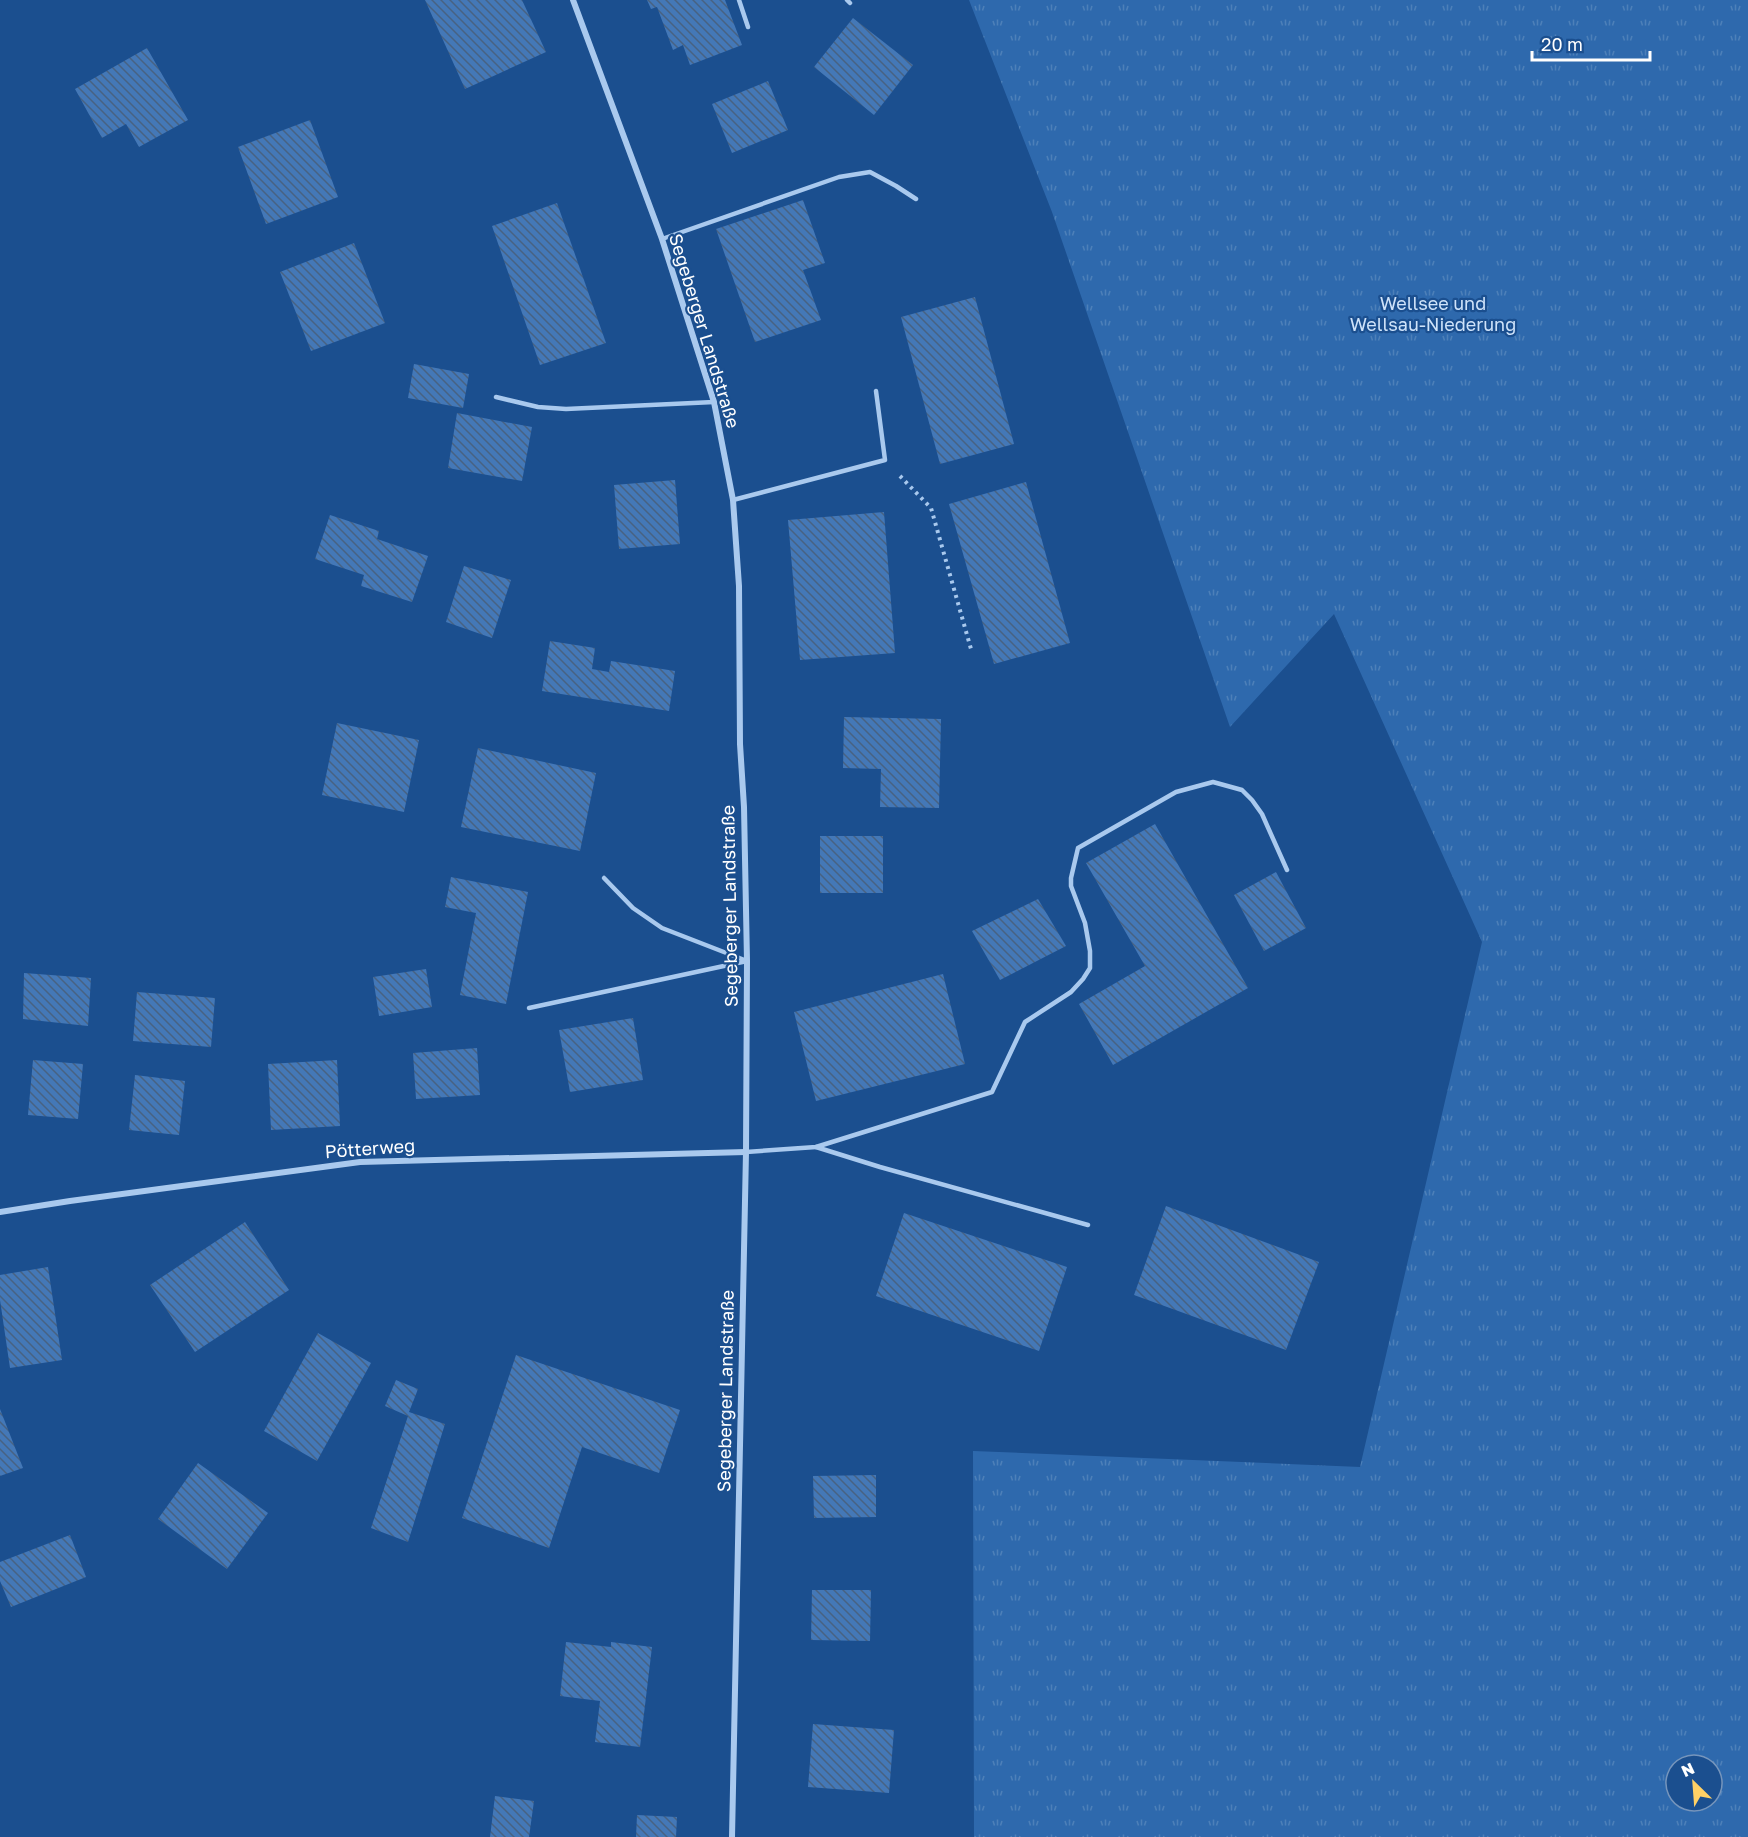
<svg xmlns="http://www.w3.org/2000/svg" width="1748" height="1837" viewBox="0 0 1748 1837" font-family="'Golos Text',sans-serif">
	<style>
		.park { fill: url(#park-tufts); fill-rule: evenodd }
		.building { fill: url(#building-back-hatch) }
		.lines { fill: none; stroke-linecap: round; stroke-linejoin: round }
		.path { stroke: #a9c9ee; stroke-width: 4; stroke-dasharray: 3 4.5; stroke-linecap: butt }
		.service { stroke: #a9c9ee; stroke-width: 4.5 }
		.minor { stroke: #a9c9ee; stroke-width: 6 }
		.labels { text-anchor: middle; stroke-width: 4.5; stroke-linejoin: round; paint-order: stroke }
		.park-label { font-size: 18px; fill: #cfe3fa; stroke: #1b4f8f }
		.street-label { font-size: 18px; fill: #fff; stroke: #1b4f8f }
	</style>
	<defs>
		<pattern id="park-tufts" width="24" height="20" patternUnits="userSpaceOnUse" patternTransform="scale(1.5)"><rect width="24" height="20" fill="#2e69ad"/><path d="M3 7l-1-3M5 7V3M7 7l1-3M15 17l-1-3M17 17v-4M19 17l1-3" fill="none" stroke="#4d80b9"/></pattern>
		<pattern id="building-back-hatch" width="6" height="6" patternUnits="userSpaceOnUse" patternTransform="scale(1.5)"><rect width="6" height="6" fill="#4478b7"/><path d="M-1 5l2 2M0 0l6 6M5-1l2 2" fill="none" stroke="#486282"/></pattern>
	</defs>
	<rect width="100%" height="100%" fill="#1b4f8f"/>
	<path class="park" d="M969,0H1748V1837H974L973,1451L1360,1467L1482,942L1334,614L1230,727L1052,212ZM1676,1765H1712V1801H1676Z"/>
	<g class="building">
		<polygon points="425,0 522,0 546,52 465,89"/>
		<polygon points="647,0 725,0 742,45 690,65 683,45 673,50 657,7 651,9"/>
		<polygon points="853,18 913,65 874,115 814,67"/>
		<polygon points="147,48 188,120 139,147 126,124 102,138 75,89"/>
		<polygon points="768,81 788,130 732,153 712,104"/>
		<polygon points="310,120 338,197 266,224 238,147"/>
		<polygon points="803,200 825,263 803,270 821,320 755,342 716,229"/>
		<polygon points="557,203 606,343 540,365 492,226"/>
		<polygon points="354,243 385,323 311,351 280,272"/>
		<polygon points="975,297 1014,444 940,464 901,317"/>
		<polygon points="414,364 469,374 463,408 408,398"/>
		<polygon points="457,413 532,427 522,481 448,468"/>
		<polygon points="675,480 680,544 619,549 614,485"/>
		<polygon points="1026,482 1070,643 994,664 949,504"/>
		<polygon points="884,512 895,653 800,660 788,520"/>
		<polygon points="330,515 379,531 377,539 428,556 412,602 361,586 364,575 315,559"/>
		<polygon points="464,566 511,580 492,638 446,622"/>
		<polygon points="550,641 595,648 592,669 609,672 611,661 675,671 669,711 542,691"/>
		<polygon points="844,717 941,719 939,808 880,807 881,769 843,768"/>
		<polygon points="337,723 419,740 404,812 322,795"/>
		<polygon points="478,748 596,773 580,851 461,827"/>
		<polygon points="1155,824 1248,988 1113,1065 1079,1004 1145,966 1086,863"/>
		<rect x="820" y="836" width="63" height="57"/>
		<polygon points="1276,872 1306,928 1264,951 1234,895"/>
		<polygon points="451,877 528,892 506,1004 460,995 476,913 445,907"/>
		<polygon points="1038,899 1066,946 1000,980 972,931"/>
		<polygon points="426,969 432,1007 379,1016 373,977"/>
		<polygon points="24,973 91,978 88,1026 23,1019"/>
		<polygon points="943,974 965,1064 816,1101 794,1012"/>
		<polygon points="137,992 215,998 211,1047 133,1041"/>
		<polygon points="633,1018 643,1080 570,1092 559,1030"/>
		<polygon points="477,1048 480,1095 416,1099 413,1053"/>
		<polygon points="33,1060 83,1064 78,1119 28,1115"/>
		<polygon points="337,1060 340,1126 271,1130 268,1064"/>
		<polygon points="135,1075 185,1081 179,1135 129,1130"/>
		<polygon points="1166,1206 1319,1262 1286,1350 1134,1295"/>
		<polygon points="904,1213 1067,1267 1039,1351 876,1296"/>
		<polygon points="245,1222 289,1290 195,1352 150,1285"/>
		<polygon points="48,1267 62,1360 10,1368 0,1300 0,1275"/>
		<polygon points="318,1333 371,1363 317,1461 264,1431"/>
		<polygon points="516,1355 680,1410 659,1473 582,1447 549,1548 462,1518"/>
		<polygon points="396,1380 418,1389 409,1412 445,1424 408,1542 371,1528 408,1416 385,1406"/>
		<polygon points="0,1409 23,1468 0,1476"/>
		<polygon points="198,1463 268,1513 227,1569 158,1519"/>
		<polygon points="876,1475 876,1517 814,1518 813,1476"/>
		<polygon points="70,1535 86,1577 11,1607 0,1581 0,1562"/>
		<polygon points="812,1590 871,1590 870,1641 811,1640"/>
		<polygon points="566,1642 611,1647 611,1642 652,1647 640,1747 595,1742 600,1701 560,1696"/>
		<polygon points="813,1724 894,1730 889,1793 808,1787"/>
		<polygon points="495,1796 534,1801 529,1837 490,1837"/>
		<polygon points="637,1815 677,1817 676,1837 636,1837"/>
	</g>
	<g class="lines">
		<polyline class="path" points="900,476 931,508 971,649"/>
		<g class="service">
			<polyline points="739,0 748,27"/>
			<polyline points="847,0 850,3"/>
			<polyline points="662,239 839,177 870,172 896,186 916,199"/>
			<polyline points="496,397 538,407 566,409 714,402"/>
			<polyline points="733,500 885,460 876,391"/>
			<polyline points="604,878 633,908 662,928 747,961"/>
			<polyline points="529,1008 747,961"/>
			<polyline points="816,1147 880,1167 1088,1225"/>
			<polyline points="746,1152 816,1147 992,1092 1025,1022 1071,992 1083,979 1090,968 1090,951 1085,923 1071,886 1071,878 1078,848 1176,792 1213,782 1242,790 1252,800 1262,814 1287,870"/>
		</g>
		<g class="minor">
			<polyline points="573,0 662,239 714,402 733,500 739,586 740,744 744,807 747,961 746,1152 732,1837"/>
			<polyline points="0,1212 70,1201 360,1162 746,1152"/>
		</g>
	</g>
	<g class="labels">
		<g class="park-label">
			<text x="1433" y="310">Wellsee und<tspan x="1433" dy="21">Wellsau-Niederung</tspan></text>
		</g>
		<g class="street-label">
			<text transform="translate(704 331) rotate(73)" y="6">Segeberger Landstraße</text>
			<text transform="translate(730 906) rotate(-91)" y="6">Segeberger Landstraße</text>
			<text transform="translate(370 1149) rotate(-4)" y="6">Pötterweg</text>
			<text transform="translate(726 1391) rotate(-89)" y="6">Segeberger Landstraße</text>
		</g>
	</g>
	<g transform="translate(1694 1783) rotate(335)"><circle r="28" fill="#1b4f8f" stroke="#7695bc" stroke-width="1.5"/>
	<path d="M0-4.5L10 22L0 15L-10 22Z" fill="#ffd166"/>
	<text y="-9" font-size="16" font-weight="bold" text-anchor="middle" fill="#ffffff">N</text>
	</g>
	<path d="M1532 51v9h118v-9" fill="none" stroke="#ffffff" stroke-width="3"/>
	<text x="1541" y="51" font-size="18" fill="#ffffff" stroke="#1b4f8f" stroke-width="4.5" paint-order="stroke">20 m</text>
</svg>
